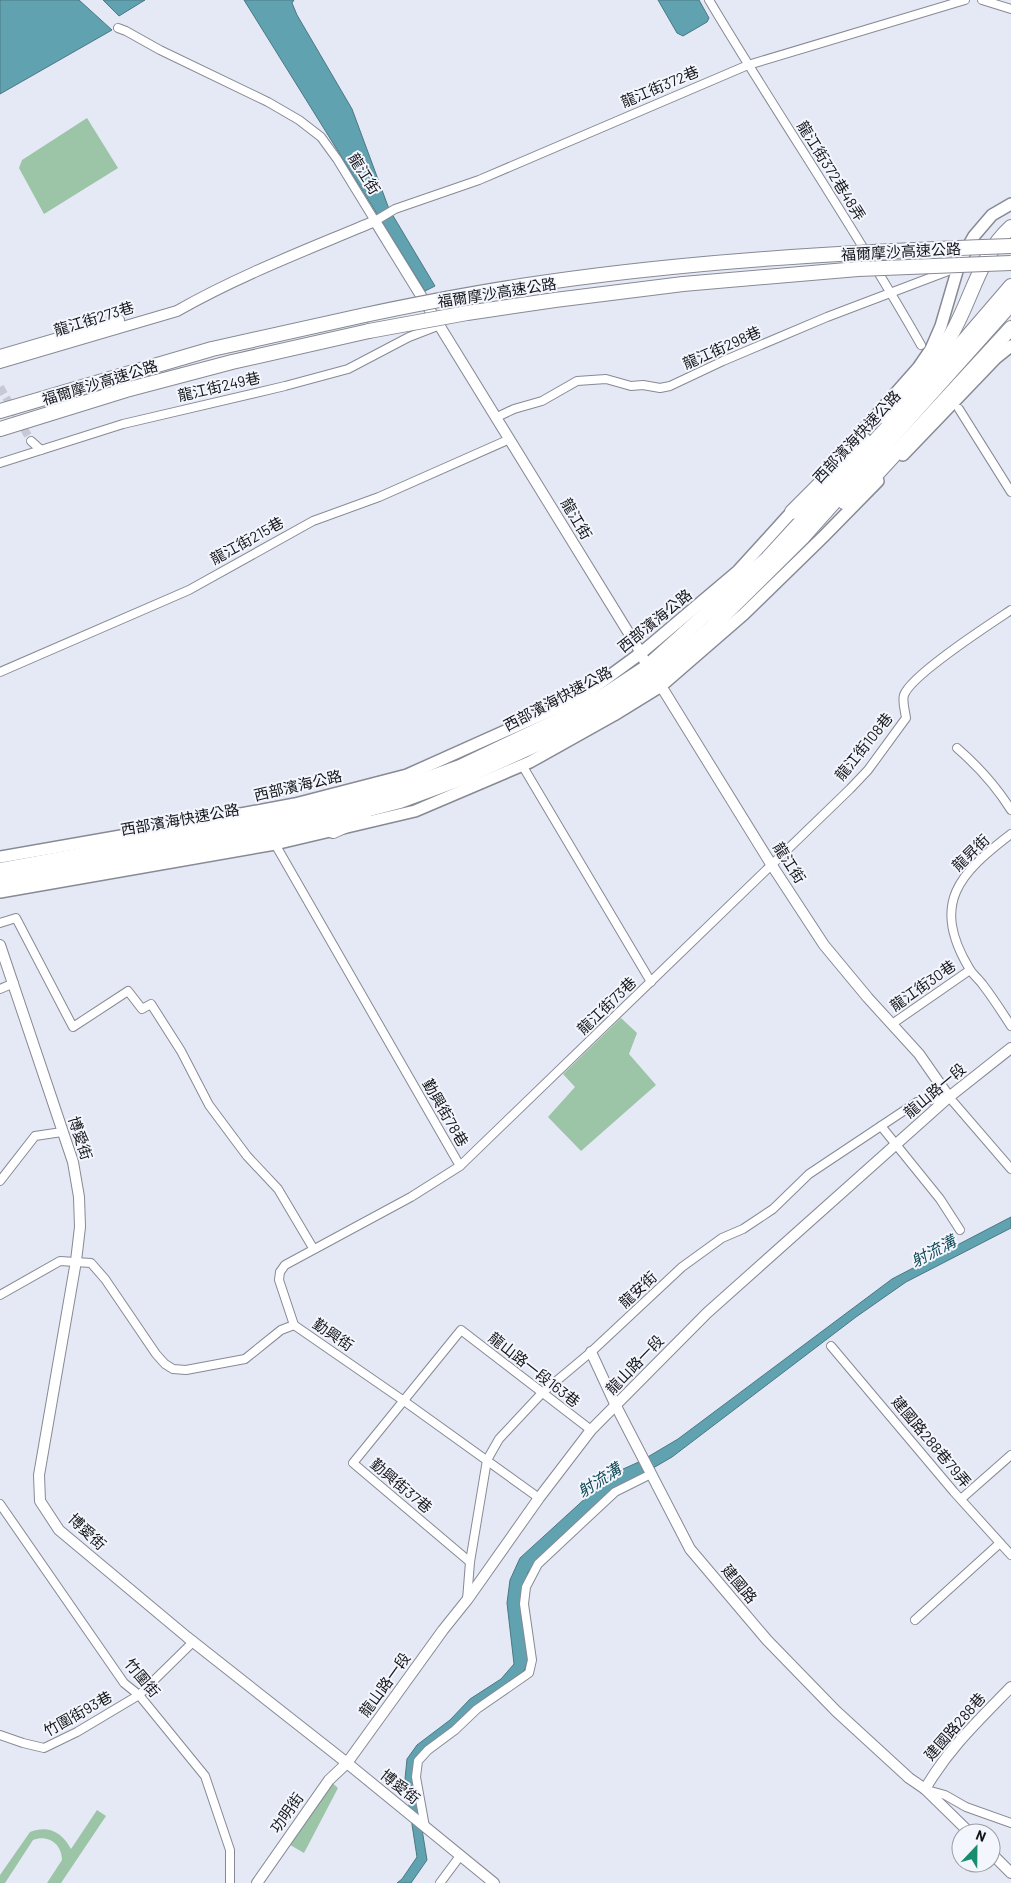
<svg xmlns="http://www.w3.org/2000/svg" width="1011" height="1883" viewBox="0 0 1011 1883" font-family="Barlow,'Noto Sans TC',sans-serif">
	<style>
		.green { fill: #9bc5a6 }
		.water { fill: #61a2b0; stroke: #4a7883 }
		.lines { fill: none; stroke-linecap: round; stroke-linejoin: round }
		.street-tunnel { stroke: #c6c9d4; stroke-width: 8; stroke-dasharray: 8 4; stroke-linecap: butt }
		.street-casing { stroke: #878a95; stroke-width: 10 }
		.secondary-casing { stroke: #878a95; stroke-width: 12 }
		.primary-casing { stroke: #878a95; stroke-width: 14 }
		.highway-casing { stroke: #878a95; stroke-width: 16 }
		.street { stroke: #fff; stroke-width: 8 }
		.secondary { stroke: #fff; stroke-width: 10 }
		.primary { stroke: #fff; stroke-width: 11 }
		.highway { stroke: #fff; stroke-width: 14 }
		.highway-bridge-casing { stroke: #878a95; stroke-width: 16; stroke-linecap: butt }
		.highway-bridge { stroke: #fff; stroke-width: 14 }
		.labels { text-anchor: middle; stroke-width: 4; stroke-linejoin: round; paint-order: stroke }
		.street-label { font-size: 15px; fill: #15161a; stroke: #f4f6fe }
		.water-label { font-size: 16px; font-style: italic; fill: #124b57; stroke: #f4f6fe }
	</style>
	<rect width="100%" height="100%" fill="#e5e9f5"/>
	<g class="green">
		<polygon points="87,118 118,168 44,214 19,168 22,160"/>
		<polygon points="621,1018 637,1033 629,1054 656,1085 581,1151 548,1117 575,1087 563,1074"/>
		<polygon points="329,1780 338,1788 304,1853 285,1842"/>
		<path d="M97,1810L106,1816L61,1883H47L62,1860C62,1844 48,1834 33,1840L5,1883H0V1875L30,1832C48,1825 62,1832 71,1849Z"/>
	</g>
	<g class="water">
		<polygon points="0,0 79,0 112,30 0,94"/>
		<polygon points="103,0 145,0 119,16"/>
		<polygon points="244,0 294,0 292,3 297,15 352,109 389,209 435,286 425,291"/>
		<polygon points="658,0 699,0 709,18 707,22 683,36 677,33"/>
		<polygon points="1011,1217 1011,1228 906,1282 856,1317 672,1457 605,1496 536,1562 528,1572 521,1595 528,1641 528,1660 524,1671 476,1705 452,1729 426,1748 414,1780 427,1860 411,1883 397,1883 402,1879 417,1857 405,1779 407,1759 417,1745 450,1720 470,1699 501,1679 514,1664 507,1603 510,1580 520,1558 612,1474 641,1461 678,1439 892,1279"/>
	</g>
	<g class="lines">
		<polyline class="street-tunnel" points="0,387 31,441"/>
		<defs>
			<g id="street">
				<path d="M709,0C778,116 855,228 921,345"/>
				<polyline points="982,0 1011,9"/>
				<polyline points="118,28 126,31 160,50 268,102 299,120 321,137 337,159 375,221 395,209 479,180 748,65 965,0"/>
				<polyline points="959,409 1011,492"/>
				<polyline points="497,417 514,409 542,401 577,381 606,379 631,386 643,385 660,388 670,386 723,361 827,317 948,271"/>
				<polyline points="31,441 41,450"/>
				<polyline points="0,463 123,424 285,386 348,369 409,337 440,325"/>
				<polyline points="0,672 189,590 313,521 379,497 510,439"/>
				<path d="M957,748C979,767 996,786 1011,810"/>
				<polyline points="522,765 651,982"/>
				<path d="M1011,834C960,873 930,903 969,968C972,974 979,979 983,985C993,998 1002,1012 1011,1026"/>
				<polyline points="275,844 460,1166 411,1197 285,1265 280,1272 279,1280 294,1325"/>
				<polyline points="0,923 16,918 73,1027 128,991 142,1009 151,1004 181,1051 209,1105 247,1156 278,1189 313,1248"/>
				<polyline points="0,989 14,983"/>
				<polyline points="892,1024 970,970"/>
				<polyline points="881,1126 940,1199 960,1230"/>
				<path d="M460,1166L850,789L868,770L906,718C905,710 902,702 904,695C911,675 990,624 1011,610"/>
				<polyline points="0,1181 35,1136 62,1132"/>
				<polyline points="0,1295 60,1261 91,1263 105,1279 156,1354 165,1364 173,1369 186,1370 245,1359 281,1330 294,1325"/>
				<polyline points="294,1325 404,1401 539,1498"/>
				<polyline points="831,1346 954,1492 1011,1555"/>
				<polyline points="961,1499 1011,1455"/>
				<polyline points="0,1504 124,1683 139,1695 205,1776 230,1850 230,1883"/>
				<polyline points="470,1562 353,1463 461,1330 591,1430"/>
				<polyline points="467,1600 470,1562 487,1460 499,1439 542,1393 591,1352 682,1267 722,1238 743,1229 773,1209 809,1174 917,1102 949,1097 1011,1169"/>
				<polyline points="915,1620 1000,1543"/>
				<polyline points="0,1735 23,1743 44,1748 77,1732 139,1695 193,1642"/>
				<polyline points="927,1790 945,1795 966,1807 1011,1823"/>
				<polyline points="425,1827 416,1777 418,1761 428,1750 455,1730 477,1709 529,1673 532,1660 524,1604 526,1587 538,1564 615,1492 651,1474"/>
				<polyline points="440,1883 460,1856"/>
			</g>
			<g id="secondary">
				<polyline points="0,355 119,320"/>
				<path d="M0,363L177,311C240,275 309,249 375,221L641,653L647,667L661,686L771,864L824,945L868,998L919,1054L949,1097"/>
				<polyline points="0,945 73,1162 79,1197 80,1227 76,1261 39,1475 40,1501 59,1530 187,1637 347,1763 494,1883"/>
				<polyline points="591,1352 616,1406 690,1549 767,1640 836,1711 909,1778 925,1789 970,1833"/>
				<path d="M925,1789C949,1748 978,1721 1011,1687"/>
				<polyline points="991,1853 1011,1873"/>
				<polyline points="257,1883 329,1780 347,1763 443,1630 467,1600 539,1498 591,1430 707,1313 949,1097 1011,1048"/>
			</g>
			<g id="primary">
				<polyline points="842,454 918,368 931,349 941,326 960,261 974,236 992,215 1011,204"/>
				<polyline points="903,455 996,358 1011,346"/>
				<polyline points="203,821 295,804 407,775 581,697 641,653 738,571 797,506"/>
				<polyline points="0,857 178,826"/>
				<polyline points="0,892 275,844 415,811 530,762 614,715 661,686 744,614 824,536 878,481"/>
			</g>
			<g id="highway">
				<polyline points="0,411 212,349 365,315"/>
				<path d="M885,417C909,390 934,364 952,333C972,298 980,255 1011,227"/>
				<polyline points="0,429 126,390 232,362 369,331"/>
				<polyline points="844,502 873,478 1011,328"/>
				<polyline points="792,512 864,440"/>
				<polyline points="171,827 212,823"/>
				<polyline points="333,831 364,817"/>
				<polyline points="0,870 293,816 402,788 460,767 559,720 597,700 647,667 767,559 919,393 1011,286"/>
				<polyline points="0,882 296,828 400,801 465,777 562,733 655,677 712,627 802,538 1011,304"/>
			</g>
		</defs>
		<use href="#street" class="street-casing"/>
		<use href="#secondary" class="secondary-casing"/>
		<use href="#primary" class="primary-casing"/>
		<use href="#highway" class="highway-casing"/>
		<use href="#street" class="street"/>
		<use href="#secondary" class="secondary"/>
		<use href="#primary" class="primary"/>
		<use href="#highway" class="highway"/>
		<defs>
			<g id="highway-bridge">
				<path d="M365,315C417,304 469,294 521,286C683,261 847,252 1011,246"/>
				<polyline points="369,331 467,313 555,300 683,284 858,269 1011,263"/>
			</g>
		</defs>
		<use href="#highway-bridge" class="highway-bridge-casing"/>
		<use href="#highway-bridge" class="highway-bridge"/>
	</g>
	<g class="labels">
		<g class="street-label">
			<text transform="translate(660 87) rotate(-23)" y="5">龍江街372巷</text>
			<text transform="translate(831 171) rotate(58)" y="5">龍江街372巷48弄</text>
			<text transform="translate(364 174) rotate(58)" y="5">龍江街</text>
			<text transform="translate(901 252) rotate(-3)" y="5">福爾摩沙高速公路</text>
			<text transform="translate(497 293) rotate(-9)" y="5">福爾摩沙高速公路</text>
			<text transform="translate(94 319) rotate(-17)" y="5">龍江街273巷</text>
			<text transform="translate(722 348) rotate(-24)" y="5">龍江街298巷</text>
			<text transform="translate(100 383) rotate(-17)" y="5">福爾摩沙高速公路</text>
			<text transform="translate(219 387) rotate(-13)" y="5">龍江街249巷</text>
			<text transform="translate(857 437) rotate(-47)" y="5">西部濱海快速公路</text>
			<text transform="translate(576 519) rotate(59)" y="5">龍江街</text>
			<text transform="translate(247 541) rotate(-29)" y="5">龍江街215巷</text>
			<text transform="translate(655 621) rotate(-39)" y="5">西部濱海公路</text>
			<text transform="translate(558 699) rotate(-28)" y="5">西部濱海快速公路</text>
			<text transform="translate(864 747) rotate(-51)" y="5">龍江街108巷</text>
			<text transform="translate(298 786) rotate(-13)" y="5">西部濱海公路</text>
			<text transform="translate(180 820) rotate(-10)" y="5">西部濱海快速公路</text>
			<text transform="translate(971 853) rotate(-44)" y="5">龍昇街</text>
			<text transform="translate(789 863) rotate(57)" y="5">龍江街</text>
			<text transform="translate(923 986) rotate(-35)" y="5">龍江街30巷</text>
			<text transform="translate(607 1006) rotate(-44)" y="5">龍江街73巷</text>
			<text transform="translate(935 1091) rotate(-40)" y="5">龍山路一段</text>
			<text transform="translate(445 1113) rotate(60)" y="5">勤興街78巷</text>
			<text transform="translate(80 1138) rotate(72)" y="5">博愛街</text>
			<text transform="translate(638 1290) rotate(-43)" y="5">龍安街</text>
			<text transform="translate(333 1335) rotate(34)" y="5">勤興街</text>
			<text transform="translate(635 1365) rotate(-46)" y="5">龍山路一段</text>
			<text transform="translate(534 1370) rotate(38)" y="5">龍山路一段163巷</text>
			<text transform="translate(931 1442) rotate(50)" y="5">建國路288巷79弄</text>
			<text transform="translate(401 1486) rotate(40)" y="5">勤興街37巷</text>
			<text transform="translate(87 1532) rotate(43)" y="5">博愛街</text>
			<text transform="translate(739 1584) rotate(50)" y="5">建國路</text>
			<text transform="translate(142 1678) rotate(50)" y="5">竹圍街</text>
			<text transform="translate(385 1685) rotate(-54)" y="5">龍山路一段</text>
			<text transform="translate(78 1714) rotate(-29)" y="5">竹圍街93巷</text>
			<text transform="translate(955 1727) rotate(-49)" y="5">建國路288巷</text>
			<text transform="translate(400 1787) rotate(39)" y="5">博愛街</text>
			<text transform="translate(287 1813) rotate(-55)" y="5">功明街</text>
		</g>
		<g class="water-label">
			<text transform="translate(933 1251) rotate(-28)" y="6">射流溝</text>
			<text transform="translate(599 1480) rotate(-33)" y="6">射流溝</text>
		</g>
	</g>
	<g transform="translate(976 1848) rotate(22)"><circle r="24" fill="#f4f6fe" stroke="#9b9ca3"/>
	<path d="M0-4L9 19L0 12L-9 19Z" fill="#178d6f"/>
	<text y="-8" font-size="14" font-weight="bold" text-anchor="middle" fill="#15161a">N</text>
	</g>
</svg>
